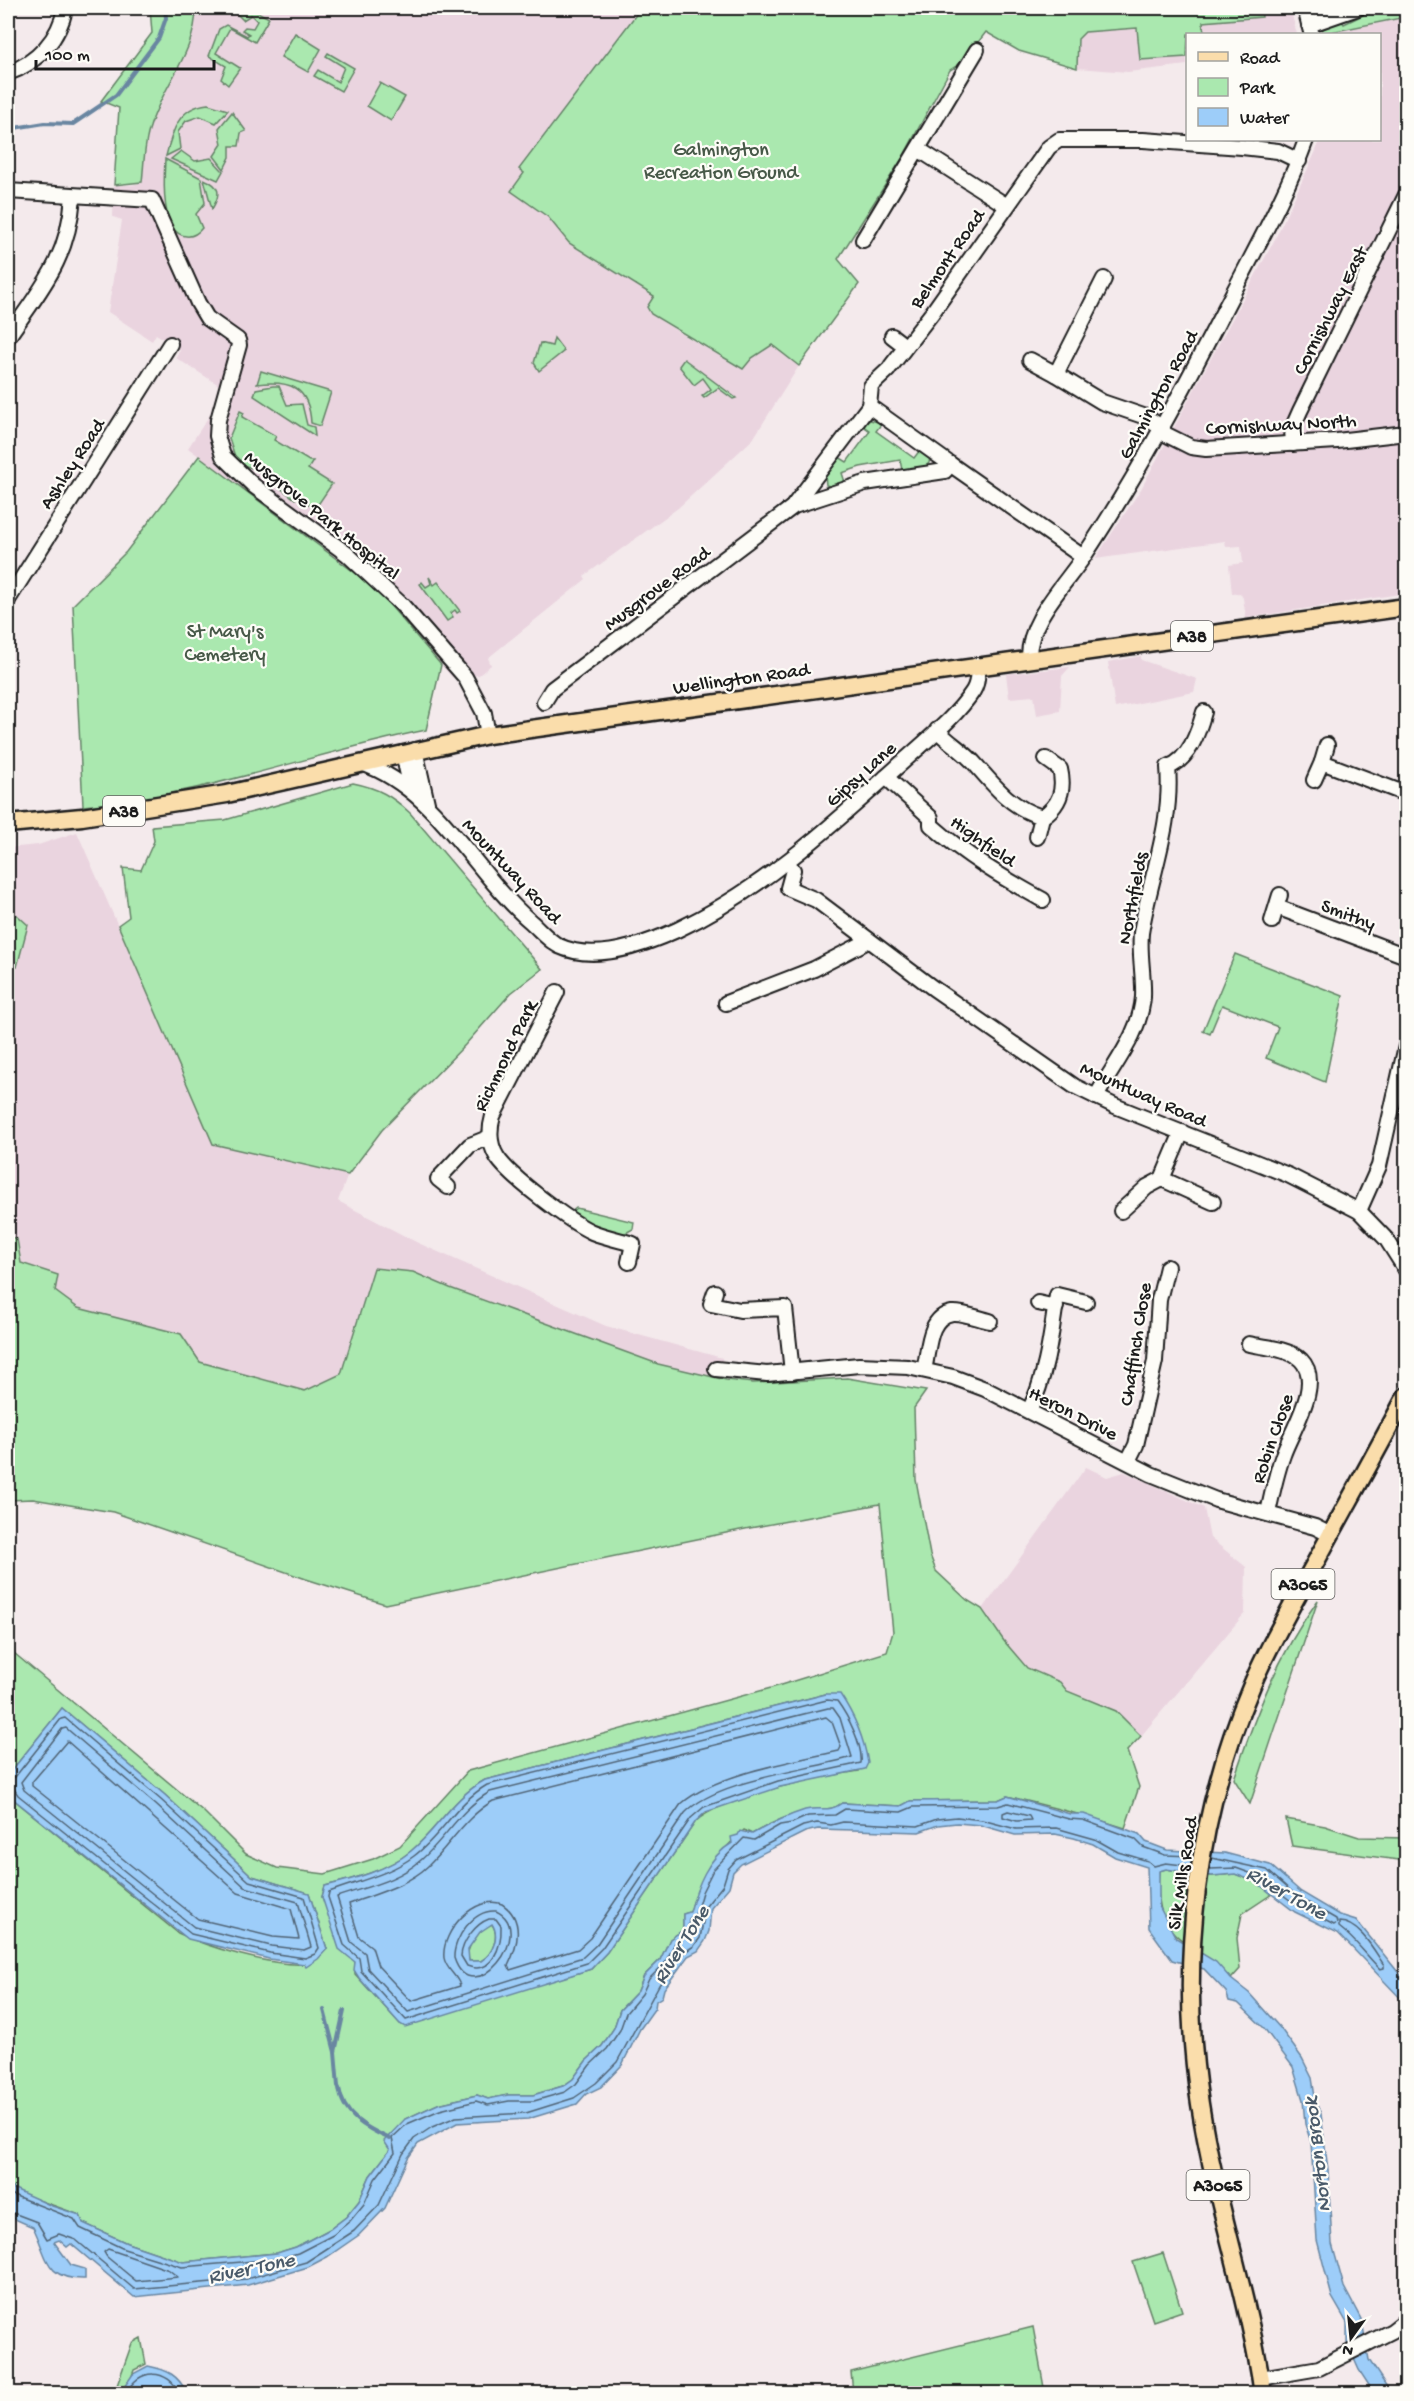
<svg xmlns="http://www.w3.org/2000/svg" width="1414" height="2401" viewBox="0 0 1414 2401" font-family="'Gochi Hand',sans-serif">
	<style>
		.built { fill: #ead4df }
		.green { fill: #aae8af; stroke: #638266; stroke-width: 1.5; fill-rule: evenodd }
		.water { fill: #9dcdf9; stroke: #6986a1; stroke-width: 1.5; fill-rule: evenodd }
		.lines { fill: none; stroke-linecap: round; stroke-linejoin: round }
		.shore { stroke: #506374; stroke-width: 1.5 }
		.stream { stroke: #6986a1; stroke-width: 4 }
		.minor-casing { stroke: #1c1c1c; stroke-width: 18 }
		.major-casing { stroke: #1c1c1c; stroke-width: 21 }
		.minor { stroke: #fdfcf7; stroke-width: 14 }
		.major { stroke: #faddab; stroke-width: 16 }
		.labels { text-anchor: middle; stroke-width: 4.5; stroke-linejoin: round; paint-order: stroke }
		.shield { fill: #fdfcf7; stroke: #605f5e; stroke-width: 1.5 }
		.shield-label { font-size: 18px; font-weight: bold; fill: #1c1c1c }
		.park-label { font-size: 20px; fill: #475948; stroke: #fdfcf7 }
		.street-label { font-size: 20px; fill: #1c1c1c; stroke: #fdfcf7 }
		.water-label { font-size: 21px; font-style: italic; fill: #495a69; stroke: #fdfcf7 }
	</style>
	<rect width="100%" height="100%" fill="#f4eaec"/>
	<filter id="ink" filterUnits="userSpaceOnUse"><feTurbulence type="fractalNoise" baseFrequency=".0167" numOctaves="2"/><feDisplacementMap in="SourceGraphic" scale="12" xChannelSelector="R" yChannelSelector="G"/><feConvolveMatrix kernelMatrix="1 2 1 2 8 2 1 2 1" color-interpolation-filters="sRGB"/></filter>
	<g filter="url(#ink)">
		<g class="built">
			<polygon points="196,8 641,8 519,169 524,172 511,191 548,217 569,243 654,296 647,308 651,314 677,331 743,369 752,358 772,345 799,366 753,439 678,508 584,576 586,579 488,658 491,665 479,675 452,677 383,597 358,575 188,448 211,413 219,385 176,358 180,349 156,334 152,341 108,312 122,220 113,217 114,185 133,185 142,182 149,128 188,47 195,27"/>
			<polygon points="1261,8 1290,8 1297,34 1188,34 1187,65 1128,72 1077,68 1078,39 1085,32 1261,17"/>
			<polygon points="1406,17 1406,593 1246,618 1243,598 1240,593 1232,594 1229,565 1243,563 1241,546 1226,547 1225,541 1095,559 1141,489 1275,239 1316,151 1319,140 1380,140 1380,34 1325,34 1328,31"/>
			<polygon points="1141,656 1141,660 1197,679 1194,692 1115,708 1108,662"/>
			<polygon points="1070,667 1062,676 1060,711 1037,715 1034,696 1009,698 1006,674"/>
			<polygon points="77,832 213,1143 348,1175 338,1201 418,1243 606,1326 722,1358 726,1380 753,1383 847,1378 880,1504 750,1528 385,1604 306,1579 113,1512 33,1499 8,1500 8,848 38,845"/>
			<polygon points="1086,1467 1107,1477 1124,1472 1204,1508 1210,1538 1246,1567 1245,1613 1141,1736 1116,1711 1067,1691 1060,1682 1027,1668 1004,1641 983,1609"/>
		</g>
		<g class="green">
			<path d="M150,8H196C196,53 162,86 150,127C144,144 144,165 142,182L114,185L119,108L101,101L152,33Z"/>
			<polygon points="231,8 250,8 269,18 255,42 230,28 216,53 240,68 228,85 221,79 226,66 209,56 219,29 226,25 247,36 249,34 242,30 245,27 253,28 257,21 251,15 243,20"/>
			<polygon points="641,8 1261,8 1262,17 1203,22 1204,34 1188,34 1187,57 1140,60 1137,28 1085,32 1078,39 1077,68 1019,51 986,32 963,62 950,70 903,157 838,259 859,284 799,366 772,345 752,358 743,369 651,314 647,307 654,296 569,243 548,217 511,191 524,173 519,169"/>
			<polygon points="1377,8 1406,8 1406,17 1321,34 1323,29 1341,20 1344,24"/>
			<polygon points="295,33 321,49 308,72 281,57"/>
			<polygon points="328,53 354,68 341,91 314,76 318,70 338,82 344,67 326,56"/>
			<polygon points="380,83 405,97 391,121 367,106"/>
			<path d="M208,104L228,110L216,123L200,116L186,121L178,132L180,149L166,156C172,132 178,107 208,104Z"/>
			<polygon points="232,112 246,131 241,133 239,146 230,146 230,157 224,169 214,156 222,144 219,128"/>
			<polygon points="181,151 195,161 211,158 223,171 218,180 171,159"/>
			<path d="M165,159L201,178L205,203L196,214L202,228C198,233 193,237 186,236C160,234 164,177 165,159Z"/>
			<path d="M204,179C221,186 221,194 212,209Z"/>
			<polygon points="554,338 564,351 539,371 534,363 540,343 552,346"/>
			<polygon points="684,359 736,398 733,399 718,388 704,398 702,396 711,389 703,378 694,385 679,366"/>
			<path d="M261,371L331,392L320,426L311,423C309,387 290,380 257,384Z"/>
			<polygon points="273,386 279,386 287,405 302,404 307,425 314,427 315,436 254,396 256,389"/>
			<polygon points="240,411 244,413 242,417 276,436 274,440 309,461 313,461 308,469 332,484 315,509 298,496 295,499 255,469 237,463 229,438"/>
			<polygon points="870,420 882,423 876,431 914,458 920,450 930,457 929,463 924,468 902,470 900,460 860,467 842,473 845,482 832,487 826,485 825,474 839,457 847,462 870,431 862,425"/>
			<path d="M199,456L358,575L383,597L441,665L426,730C311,753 200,797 83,806L73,605L126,552Z"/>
			<polygon points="429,577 434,585 438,582 460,611 457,613 455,610 451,613 453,617 447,621 420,584 422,582 426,587 431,584"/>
			<path d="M353,783C378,788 392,796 410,813L542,969L511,993L465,1045L382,1130L348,1175L213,1144L118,925L129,917L123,868L141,870L154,841L152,826L225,820Z"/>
			<polygon points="8,915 17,915 28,925 17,967 8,964"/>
			<polygon points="1235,954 1343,996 1325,1082 1266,1058 1278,1027 1222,1005 1210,1034 1203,1031"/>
			<polygon points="576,1208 634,1222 633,1229 622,1235 585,1223 570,1213"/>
			<path d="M8,1236L17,1239L21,1263L58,1275L55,1291L78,1308L181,1334L200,1362L305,1391L341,1374L374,1268L413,1272L450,1288L658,1364L726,1380L753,1383L847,1378L926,1391L914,1408L916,1480L930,1555L936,1571L967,1600L982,1609L1004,1641L1027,1668L1060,1682L1067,1691L1116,1711L1141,1736L1127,1751L1139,1787L1125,1828C1086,1815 1047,1806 1007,1796L998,1800L911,1801L901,1806L842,1803C829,1813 820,1806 805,1811C786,1816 769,1824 752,1834L744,1830C716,1855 700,1876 690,1912L683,1914V1930L670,1939L660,1960L644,1976L638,1991L620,2010L614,2028L602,2046L586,2061L573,2079L563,2086L533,2095H508L488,2099L477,2095L438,2104L405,2119L390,2150L370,2176L359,2201L346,2217L330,2229L296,2247L277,2253L183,2262L127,2243L83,2223L80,2215L19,2193L8,2186V1648L204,1812L246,1854L277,1868L325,1874L373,1859L400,1846L468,1771L771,1688L887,1652L893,1632L880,1504L750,1528L385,1604L306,1579L113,1512L33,1499L8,1500ZM826,1694L859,1771C819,1777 724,1796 696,1821L607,1952L591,1969L400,2024L355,1974V1962L322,1897L325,1886C354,1879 388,1870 411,1851C438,1828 454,1797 485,1780ZM62,1708L165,1795L252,1876L309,1893L327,1949C320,1954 313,1963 304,1964C271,1966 207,1947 178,1933L12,1798L8,1775Z"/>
			<path d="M1318,1600L1250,1804L1234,1779C1256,1713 1277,1657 1318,1600Z"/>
			<polygon points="1286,1819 1325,1826 1359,1837 1406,1838 1406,1861 1292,1846"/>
			<path d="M1166,1869L1212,1876L1235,1874L1256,1882L1272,1894L1242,1914L1237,1938L1240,1969L1231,1979C1194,1936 1152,1947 1159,1871Z"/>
			<path d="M492,1924C500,1936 493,1954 481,1961H469C464,1947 479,1929 492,1924Z"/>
			<polygon points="1163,2253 1182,2311 1153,2321 1133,2262"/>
			<polygon points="1033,2327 1045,2393 853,2393 851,2372"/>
			<polygon points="141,2338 146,2364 134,2370 126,2393 114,2394 132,2343"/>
		</g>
		<g class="water">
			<path d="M826,1694H840C854,1715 864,1738 868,1763L865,1769L780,1787L706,1812L696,1821L607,1952L591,1969L405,2027L400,2024L359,1978L354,1970L355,1962L339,1949L322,1897L325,1886C354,1879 388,1870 411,1851C439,1828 452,1798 485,1780ZM492,1924C500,1936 493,1954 481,1961H469L468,1949L480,1932Z"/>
			<polygon points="62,1708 165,1795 252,1876 309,1893 327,1949 318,1959 306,1967 304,1964 269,1959 188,1939 12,1798 8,1787 8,1775"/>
			<path d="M1007,1796L1070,1814H1084L1139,1834L1146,1842L1167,1850L1225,1853L1270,1865L1301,1892L1340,1915L1356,1920L1406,1982V2004L1338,1933L1295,1912L1256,1882L1235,1874L1212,1876L1166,1869L1159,1871V1906L1176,1938L1216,1962L1231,1979L1249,1993L1281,2029L1302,2058L1312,2078L1316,2103L1321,2114L1328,2170L1332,2244L1344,2287L1362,2321L1369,2360L1391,2393H1374L1359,2370L1347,2343V2323L1332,2297L1317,2240L1311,2142L1305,2124L1303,2100L1293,2067L1264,2028L1238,2003L1229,2001L1226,1992L1204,1969L1172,1960L1149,1928L1147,1867L1115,1857L1093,1844L1074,1838L1055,1834L1015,1835L980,1825L957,1823L938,1825L919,1832L818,1829L805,1832L741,1864L733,1872L729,1887L711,1908L709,1931L705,1941L698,1951L688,1956L664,1989L662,1997L656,2001L655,2008L640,2029L622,2065L601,2087L586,2094L577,2104L528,2119L457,2123L418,2144L408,2158L385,2208L359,2235L327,2257L308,2267L248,2285L134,2297L71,2244L67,2247L59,2240L54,2242L71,2265L85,2269V2279C44,2280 48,2256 33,2227L8,2216V2186L52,2206L80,2215L83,2223L127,2243L183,2262L277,2253L296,2247L330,2229L346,2217L359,2201L370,2176L390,2150L384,2141L405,2119L438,2104L477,2095L488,2099L508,2095H533L563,2086L573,2079L586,2061L602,2046L614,2028L620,2010L638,1991L644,1976L660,1960L670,1939L683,1930V1914L690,1912C697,1886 708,1857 732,1843L731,1837L738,1835L740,1831L752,1834C770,1824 786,1816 805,1810C820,1806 829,1813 842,1803L901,1806L910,1801L998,1800Z"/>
			<path d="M148,2366C168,2370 178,2375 187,2393H120L133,2374Z"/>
		</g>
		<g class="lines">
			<g class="shore">
				<path d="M827,1700L837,1701C848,1716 863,1745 861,1763L778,1781L704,1807L691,1818L602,1948L587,1963L406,2020L361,1971L359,1958L344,1945L328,1897L329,1892C358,1881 389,1875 414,1856C442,1835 456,1803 487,1785Z"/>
				<path d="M828,1708H833L840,1718L852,1757C807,1771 718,1779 685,1813L597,1944L583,1957L408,2012L368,1969L365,1953L351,1942L337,1897C365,1887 398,1881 421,1860C446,1838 461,1808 490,1792Z"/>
				<path d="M826,1717L832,1722L841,1747L839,1751C794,1761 715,1774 681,1804L590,1938L578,1949L510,1970L508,1966C518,1946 525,1919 502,1904C475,1894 441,1931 444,1958C446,1970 459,1977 460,1986L411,2001L378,1966L372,1947L359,1937L349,1904C375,1894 407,1886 428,1866C450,1845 466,1816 493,1801Z"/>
				<polygon points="66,1728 156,1805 245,1887 298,1902 311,1947 304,1950 271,1946 194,1927 24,1790 21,1782 62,1729"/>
				<polygon points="67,1741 238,1893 291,1909 299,1939 273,1937 198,1919 32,1786 32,1782"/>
				<polyline points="8,1779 15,1777 61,1719 65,1718 161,1800 249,1881 304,1897 319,1948 315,1954 305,1958 270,1953 191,1934 18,1795 14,1789 8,1787"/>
				<polygon points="1008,1811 1029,1816 1031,1820 1017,1821 1003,1817 1003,1813"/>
				<polyline points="1210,1869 1236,1868 1258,1876 1299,1907 1334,1925 1337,1923 1336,1919 1298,1897 1267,1870 1212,1858"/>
				<path d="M496,1911C539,1931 472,2014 454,1958C453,1938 474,1909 496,1911Z"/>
				<path d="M489,1919H496L501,1926C502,1946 492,1976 467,1966L461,1956C462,1942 475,1924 489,1919Z"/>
				<path d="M1339,1922C1359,1922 1374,1950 1384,1965V1968L1380,1969C1366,1955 1355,1939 1339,1927Z"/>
				<polyline points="8,2193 74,2219 80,2228 124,2249 182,2267 278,2259 298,2253 333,2235 350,2221 364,2204 375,2179 395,2153 392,2138 407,2124 440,2110 476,2101 488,2105 509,2101 534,2101 565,2092 576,2084 590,2065 607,2049 620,2030 626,2013 642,1994 649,1979 665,1963 675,1943 688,1933 689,1919 696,1913 702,1892 713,1870 744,1838 754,1840 780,1825 792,1823 808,1816 835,1815 845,1809 901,1812 913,1807 998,1806 1008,1803 1069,1819 1083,1820 1135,1839 1143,1847 1165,1855 1192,1856"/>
				<polyline points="8,2211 37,2222 47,2239 59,2234 76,2240 134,2289 246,2279 306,2262 354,2231 379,2205 403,2154 414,2139 432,2127 456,2117 526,2113 574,2098 596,2083 617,2062 659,1985 683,1953 694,1946 700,1938 706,1906 723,1885 728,1869 736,1860 803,1826 817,1823 831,1825 843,1822 918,1826 937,1819 957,1817 982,1820 1016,1829 1056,1828 1095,1839 1118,1852 1148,1861 1154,1866 1166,1863 1191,1866"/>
				<polygon points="108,2249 169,2270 178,2277 136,2281 107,2257 104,2252"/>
				<path d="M126,2394C138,2367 168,2368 180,2394"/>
			</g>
			<g class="stream">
				<polyline points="8,129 45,123 73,124 116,95 159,38 166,18 165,8"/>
				<polyline points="324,2010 335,2052 338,2086"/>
				<polyline points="335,2052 344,2011"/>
				<path d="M339,2088C343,2116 366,2128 390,2139"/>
			</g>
			<defs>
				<g id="minor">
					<polyline points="1305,8 1311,32"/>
					<polyline points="1309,25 1358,8"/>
					<path d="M8,73C37,63 60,38 65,8"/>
					<polyline points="918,149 1007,206"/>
					<polyline points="8,191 152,200 198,303 207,318 238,340 239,345 218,420 217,436 223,456 254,486 347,554 403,606 465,677 484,713 488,735"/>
					<polyline points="863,240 977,50"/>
					<polyline points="1104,279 1056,374 1102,402 1146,417 1163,428"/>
					<polyline points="892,336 905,346"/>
					<path d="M8,337C42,287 68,260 73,197"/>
					<polyline points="1030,360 1056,374"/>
					<polyline points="891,366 932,313 1049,147 1059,140 1143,140 1242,147 1278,151 1299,161"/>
					<polyline points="1161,432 1191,447 1206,449 1337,441 1406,433"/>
					<polyline points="1293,444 1292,429 1300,411 1406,195"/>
					<polyline points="950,464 1083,557"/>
					<polyline points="794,505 869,406"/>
					<polyline points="8,600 170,344"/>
					<path d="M1029,658C1028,620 1064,586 1084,556C1140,472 1186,384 1232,295C1258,244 1287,193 1306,140"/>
					<polyline points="544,702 552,689 794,506 865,483 945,471 950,464 869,406 871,386 888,370"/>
					<path d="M937,730C949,743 965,752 976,765C996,788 1012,808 1042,817C1060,805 1065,790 1060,769L1046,759"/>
					<polyline points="415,750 427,803"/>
					<polyline points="403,753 411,789"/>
					<polyline points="1322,762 1327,745"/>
					<path d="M361,763C437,789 473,872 531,922C539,929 549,941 559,946C595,963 644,945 677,930C763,890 836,822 906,759C928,739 956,717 973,691C978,683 978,674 977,665"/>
					<path d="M886,777L931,818V825C966,856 1003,878 1043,900"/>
					<polyline points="1314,780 1322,762 1406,794"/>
					<polyline points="1037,837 1042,817"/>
					<polyline points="793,870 788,888 816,900 933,988 1074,1086 1115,1106 1288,1175 1359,1211 1387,1240 1406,1270"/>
					<polyline points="1277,907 1406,956"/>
					<polyline points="1272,921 1280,895"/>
					<path d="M557,992L493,1116C489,1130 489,1144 497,1157C510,1177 570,1222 592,1232C605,1237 619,1240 633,1244L629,1262"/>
					<polyline points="726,1003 814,969 864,943 866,939"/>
					<path d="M1096,1097C1113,1065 1140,1035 1143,997C1144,975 1139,955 1141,933C1150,876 1173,825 1168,767C1189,760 1198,733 1204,712"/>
					<polyline points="1162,1179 1213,1202"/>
					<polyline points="448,1187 438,1179 470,1145 490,1137"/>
					<polyline points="1121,1211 1147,1187 1162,1179 1182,1132"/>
					<polyline points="1359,1211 1379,1166 1406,1046"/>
					<polyline points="715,1292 711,1304 740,1310 785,1308 792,1372"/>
					<polyline points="1038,1303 1056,1307"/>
					<path d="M1249,1344C1264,1347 1290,1349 1301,1360C1324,1383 1291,1431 1283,1455C1276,1474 1272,1494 1268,1513"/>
					<polyline points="716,1369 767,1374 859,1365 908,1367 953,1377 985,1389 1151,1474 1216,1500 1315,1527 1331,1535"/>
					<path d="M924,1370C929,1352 927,1317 952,1313C963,1312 980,1319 990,1321"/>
					<path d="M1029,1411C1047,1375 1051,1335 1057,1295L1086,1302"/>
					<polyline points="1128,1461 1136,1445 1155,1361 1159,1300 1167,1267"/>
					<polyline points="1261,2378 1319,2368 1392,2331 1406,2320"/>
				</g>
				<g id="major">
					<polyline points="8,824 82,817 227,794 488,735 1406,607"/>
					<path d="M1263,2394C1249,2296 1215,2202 1200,2104C1178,1963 1196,1816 1252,1685C1271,1640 1297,1597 1320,1554C1349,1501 1378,1449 1406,1396"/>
				</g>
			</defs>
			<use href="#minor" class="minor-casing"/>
			<use href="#major" class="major-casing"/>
			<use href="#minor" class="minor"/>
			<use href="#major" class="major"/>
		</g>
	</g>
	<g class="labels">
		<g class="shield">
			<rect x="1171" y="621" width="42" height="30" rx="4.5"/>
			<rect x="103" y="796" width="42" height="30" rx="4.5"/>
			<rect x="1271.5" y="1569" width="63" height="30" rx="4.5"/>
			<rect x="1186.5" y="2170" width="63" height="30" rx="4.5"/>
		</g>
		<g class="shield-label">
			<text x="1192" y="642">A38</text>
			<text x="124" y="817">A38</text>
			<text x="1303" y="1590">A3065</text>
			<text x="1218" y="2191">A3065</text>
		</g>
		<g class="park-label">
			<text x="721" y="155">Galmington<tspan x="721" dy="23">Recreation Ground</tspan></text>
			<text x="225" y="637">St Mary's<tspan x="225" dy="23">Cemetery</tspan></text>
		</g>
		<g class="street-label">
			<text transform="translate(946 258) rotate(-55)" y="7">Belmont Road</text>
			<text transform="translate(1329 310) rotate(-63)" y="7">Cornishway East</text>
			<text transform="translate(1157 394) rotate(-61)" y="7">Galmington Road</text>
			<text transform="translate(1281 423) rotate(-3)" y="7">Cornishway North</text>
			<text transform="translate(71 463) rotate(-57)" y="7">Ashley Road</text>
			<text transform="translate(323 514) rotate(39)" y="7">Musgrove Park Hospital</text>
			<text transform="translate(656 587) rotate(-37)" y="7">Musgrove Road</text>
			<text transform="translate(741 677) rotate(-8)" y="7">Wellington Road</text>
			<text transform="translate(860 773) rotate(-42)" y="7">Gipsy Lane</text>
			<text transform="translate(984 840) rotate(35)" y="7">Highfield</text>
			<text transform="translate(513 870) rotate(47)" y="7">Mountway Road</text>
			<text transform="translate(1131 898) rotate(-79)" y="7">Northfields</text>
			<text transform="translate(1349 913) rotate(21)" y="7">Smithy</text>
			<text transform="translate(504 1055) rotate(-64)" y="7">Richmond Park</text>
			<text transform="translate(1144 1093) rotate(24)" y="7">Mountway Road</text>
			<text transform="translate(1134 1344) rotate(-81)" y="7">Chaffinch Close</text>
			<text transform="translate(1074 1412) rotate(27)" y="7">Heron Drive</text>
			<text transform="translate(1271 1438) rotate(-71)" y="7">Robin Close</text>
			<text transform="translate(1181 1873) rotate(-81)" y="7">Silk Mills Road</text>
		</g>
		<g class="water-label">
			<text transform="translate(1287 1892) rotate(29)" y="7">River Tone</text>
			<text transform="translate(680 1944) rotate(-58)" y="7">River Tone</text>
			<text transform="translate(1316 2155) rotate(-97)" y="7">Norton Brook</text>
			<text transform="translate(251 2267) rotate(-12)" y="7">River Tone</text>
		</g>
	</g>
	<rect width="1414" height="2401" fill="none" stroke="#fdfcf7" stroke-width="30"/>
	<rect x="15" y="15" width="1384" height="2371" fill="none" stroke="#1c1c1c" stroke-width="2" filter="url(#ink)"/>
	<rect x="1186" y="33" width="195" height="108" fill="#fdfcf7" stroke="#a3a29f" stroke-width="1.5"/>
	<rect x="1198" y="52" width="30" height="9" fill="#faddab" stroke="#a3a29f" stroke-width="1.5"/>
	<text x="1240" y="63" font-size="18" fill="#1c1c1c">Road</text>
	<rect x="1198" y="78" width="30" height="18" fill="#aae8af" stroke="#a3a29f" stroke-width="1.5"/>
	<text x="1240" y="93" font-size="18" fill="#1c1c1c">Park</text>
	<rect x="1198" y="108" width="30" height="18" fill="#9dcdf9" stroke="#a3a29f" stroke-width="1.5"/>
	<text x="1240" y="123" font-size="18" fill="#1c1c1c">Water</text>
	<g transform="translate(1351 2338) rotate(195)" stroke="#fdfcf7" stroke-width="4.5" paint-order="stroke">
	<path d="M0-4.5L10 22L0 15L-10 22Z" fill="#1c1c1c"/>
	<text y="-9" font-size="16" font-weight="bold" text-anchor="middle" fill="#1c1c1c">N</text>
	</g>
	<path d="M36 60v9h178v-9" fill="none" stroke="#1c1c1c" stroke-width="3"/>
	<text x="45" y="60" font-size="18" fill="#1c1c1c" stroke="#fdfcf7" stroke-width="4.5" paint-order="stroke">100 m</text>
</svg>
